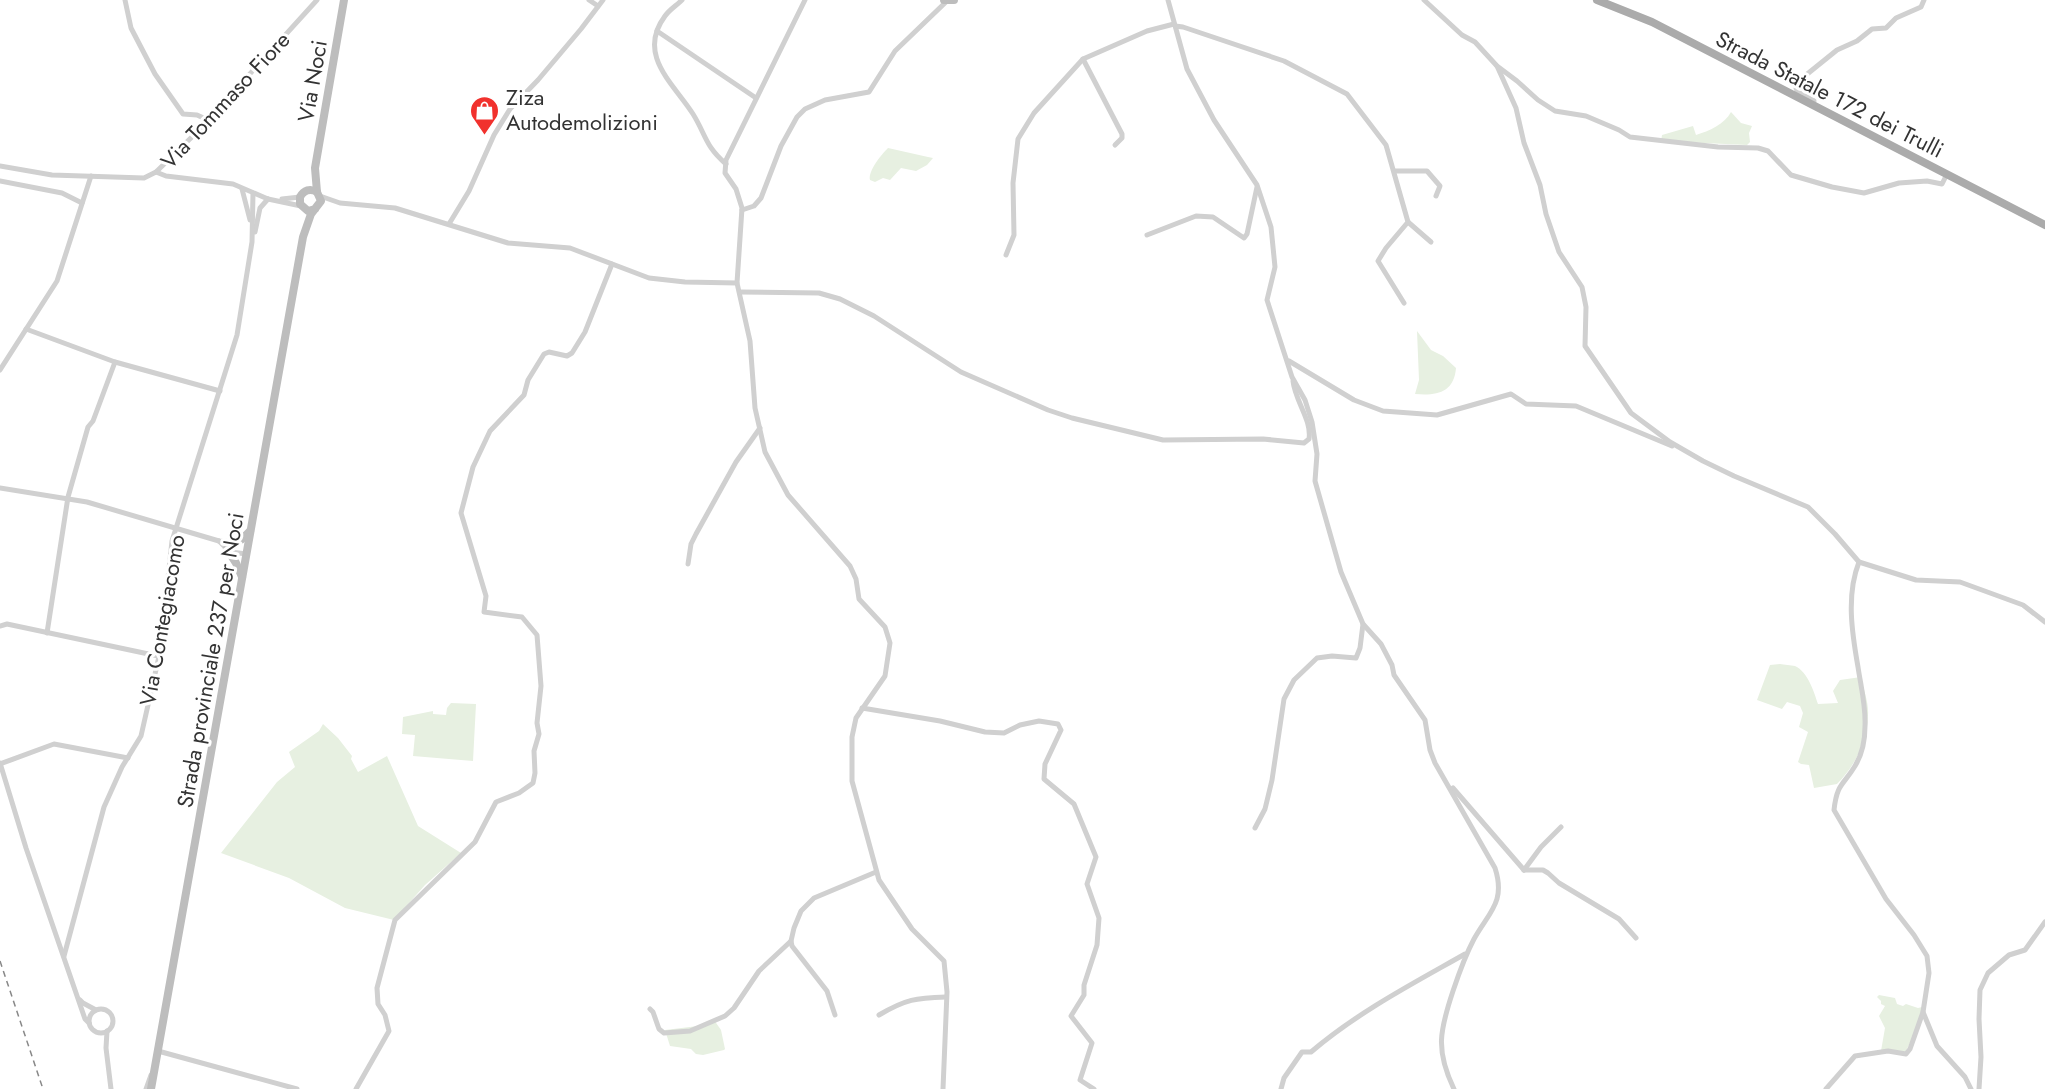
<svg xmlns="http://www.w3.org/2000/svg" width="2045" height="1089" viewBox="0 0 2045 1089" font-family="Jost,sans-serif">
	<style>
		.green { fill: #e7f0e1 }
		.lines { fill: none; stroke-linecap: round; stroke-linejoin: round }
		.minor { stroke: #d0d0d0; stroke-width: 5 }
		.secondary { stroke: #bdbdbd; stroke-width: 8 }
		.primary { stroke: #ababab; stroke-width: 8 }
		.rail { stroke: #888; stroke-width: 1.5; stroke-dasharray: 6 4.5; stroke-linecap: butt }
		.labels { text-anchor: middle; stroke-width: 6; stroke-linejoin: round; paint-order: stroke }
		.street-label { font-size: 22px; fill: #333; stroke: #fff }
		.poi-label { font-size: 22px; fill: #333; stroke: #fff; text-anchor: start }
	</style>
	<rect width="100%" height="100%" fill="#fff"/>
	<g class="green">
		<path d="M1731,112L1741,123L1752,126L1749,133L1750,142L1747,145L1661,141L1662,135L1693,126L1696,135C1709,131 1725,124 1731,112Z"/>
		<path d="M888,148L928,157L933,158L927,165L916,171L901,168L890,180L883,178L875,182L870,180C868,171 881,155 888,148Z"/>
		<path d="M1417,331L1431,350L1443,356L1456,368C1454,393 1436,396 1415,394L1419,380Z"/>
		<path d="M1780,664C1784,665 1791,665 1795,666C1808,672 1814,692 1818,704L1838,703L1833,691L1840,680L1861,677C1863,689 1869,702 1868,715C1868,740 1855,766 1837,784L1814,788L1809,765L1801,764L1798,762L1808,732L1799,727L1803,713L1800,706L1787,702L1782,709L1757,700L1770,665Z"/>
		<polygon points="451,703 476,704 473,761 413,756 415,735 402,734 403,717 433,711 433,714 446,715 447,708"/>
		<polygon points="323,724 338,738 352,756 351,759 358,772 387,756 418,826 461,853 425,885 394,920 345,908 289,878 221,853 277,782 295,767 289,752 319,731"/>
		<polygon points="1879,995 1895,998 1897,1004 1903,1006 1906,1004 1918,1008 1922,1007 1915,1033 1905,1053 1881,1051 1885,1028 1879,1016 1885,1006 1881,1004 1881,1001 1877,997"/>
		<polygon points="714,1020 721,1030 725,1049 724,1050 703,1055 696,1054 691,1049 670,1046 665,1030 698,1026"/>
	</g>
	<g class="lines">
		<g class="minor">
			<polyline points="125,0 131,28 144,53 155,74 183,114 197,115 208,120"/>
			<polyline points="589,0 598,6"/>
			<path d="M682,0C676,6 670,9 665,16C636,55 674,84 693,114C706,135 705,146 726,164"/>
			<polyline points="805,0 726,160 725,173 736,189 742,208 737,283 750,341 755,408 765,452 788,495 850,566 856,579 859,599 885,627 890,643 885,676 856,718 852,737 852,781 879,880 912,929 944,961 947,992 943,1089"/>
			<path d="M1168,0L1187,69L1214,120L1257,185L1271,227L1275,267L1267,300L1292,377L1305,400L1312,422L1317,454L1315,481L1341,572L1363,624L1381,644L1392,665L1394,675L1425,720L1430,750L1435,763L1495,868C1506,902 1489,912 1474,939C1465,956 1459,973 1453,991C1440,1030 1435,1050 1454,1089"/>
			<polyline points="1424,0 1462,35 1475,42 1497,66 1517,81 1538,100 1555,111 1586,116 1619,130 1630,137 1718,147 1758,148 1768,151 1791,175 1832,187 1864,193 1899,183 1927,181 1942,184 1947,174"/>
			<polyline points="657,31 756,98"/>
			<polyline points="1083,59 1122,134 1122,138 1115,145"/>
			<polyline points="1497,66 1516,108 1524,143 1540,185 1546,214 1559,252 1582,287 1586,307 1585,346 1631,413 1670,442 1703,461 1734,476 1808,507 1835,534 1859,562"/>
			<polyline points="1813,105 1814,101 1797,91 1796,88 1806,75 1837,50 1857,41 1872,29 1886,28 1896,18 1921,7 1924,0"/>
			<polyline points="0,166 52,175 144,178 156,172 198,131 317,0"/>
			<polyline points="1394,171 1427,171 1440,186 1436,196"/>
			<polyline points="156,172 166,176 233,184 268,199 301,206"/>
			<polyline points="0,181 62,193 82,203"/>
			<polyline points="242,189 250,220"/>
			<polyline points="320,196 340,203 395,208 508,243 570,248 649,278 685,282 737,283"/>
			<polyline points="282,199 300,197"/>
			<polyline points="742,210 754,206 761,198 781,146 797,117 805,109 825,100 869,92 895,51 948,0"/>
			<polyline points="1408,222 1431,242"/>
			<polyline points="449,224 469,191 494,135 510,109 538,80 581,29 603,0"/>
			<polyline points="255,232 260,208 268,199"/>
			<polyline points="1147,235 1196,216 1213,217 1244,238 1247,234 1257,187"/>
			<polyline points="1006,255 1014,235 1013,183 1018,139 1034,113 1083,59 1147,31 1174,24 1175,26 1183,27 1284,61 1347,94 1386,145 1408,222 1386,248 1378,261 1404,303"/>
			<path d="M740,292L819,293L840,299L874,316L961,372L1048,410L1072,418L1163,440L1263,439L1304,443L1309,439C1312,420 1295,401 1293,381"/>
			<polyline points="26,329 115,362 220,391"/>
			<polyline points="1289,361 1354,400 1383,411 1437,415 1511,394 1526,404 1576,406 1672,446"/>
			<polyline points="0,370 57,281 91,176"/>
			<polyline points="0,488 87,502 219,541 237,542"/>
			<polyline points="219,541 230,552 247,554"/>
			<polyline points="1859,562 1916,580 1960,582 2023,605 2045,622"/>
			<polyline points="688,564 691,544 696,534 736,462 760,428"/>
			<polyline points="0,626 7,624 158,656"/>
			<polyline points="47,633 68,497 88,427 93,421 115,362"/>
			<polyline points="862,708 940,721 985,732 1004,733 1020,725 1039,721 1058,724 1061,730 1045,764 1044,779 1074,804 1096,857 1087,884 1099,918 1097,945 1084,985 1084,995 1071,1016 1092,1043 1080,1080 1094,1089"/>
			<polyline points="0,763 26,848 85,1019 89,1023"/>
			<polyline points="0,764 54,744 128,758"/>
			<polyline points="1453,788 1524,870"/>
			<polyline points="1255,828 1265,809 1272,780 1284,699 1294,680 1317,658 1332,656 1356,658 1360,648 1363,624"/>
			<polyline points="1524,870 1543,870 1548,873 1559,883 1619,919 1636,938"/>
			<polyline points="1524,870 1541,847 1561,827"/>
			<polyline points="791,941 792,946 827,991 835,1015"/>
			<polyline points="64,956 104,807 122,767 141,736 160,652 172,541 237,335 252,242 253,193"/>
			<polyline points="80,1000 83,1003 96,1010"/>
			<circle cx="101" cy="1021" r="12"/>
			<polyline points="650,1009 653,1012 659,1029 664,1033 690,1031 725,1016 734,1008 759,971 791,941 794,928 801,911 814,898 876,872"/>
			<polyline points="1923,1012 1937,1046 1965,1077 1971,1089"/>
			<path d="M879,1015C906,999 916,998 946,997"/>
			<polyline points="107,1031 106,1048 111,1089"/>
			<polyline points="158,1051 297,1089"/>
			<polyline points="146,1089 151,1075"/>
			<polyline points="356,1089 389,1031 385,1015 378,1004 377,988 395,920 475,842 496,802 519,793 533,783 535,773 534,751 539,734 537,723 541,686 537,635 522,617 484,612 486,596 461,513 473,467 490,431 524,395 528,380 544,354 549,352 567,356 572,353 585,332 612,264"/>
			<path d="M1281,1089L1284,1078L1302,1052H1311C1358,1012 1412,984 1465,954"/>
			<path d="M1826,1089L1855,1056L1888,1051L1906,1054L1910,1049L1923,1012L1929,973L1927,956L1914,935L1886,899L1834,810C1837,783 1843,786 1855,766C1863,753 1865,740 1865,726C1866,706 1861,687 1858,667C1852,633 1846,595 1859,562"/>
			<polyline points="1979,1089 1981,1057 1979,1019 1980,990 1988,973 2009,955 2025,950 2045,922"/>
		</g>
		<g class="secondary">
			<polyline points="944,0 954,0"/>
			<polyline points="317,192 315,168 344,0"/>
			<polyline points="234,542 241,540 250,531"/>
			<polyline points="227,549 236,563 242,577"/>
			<path d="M151,1089L303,237L311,214L321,201L317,192C310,188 304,190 300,197V204L308,211L315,209"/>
		</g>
		<polyline class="primary" points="1597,0 1652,22 2045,225"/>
		<polyline class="rail" points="0,961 43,1089"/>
	</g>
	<defs>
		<symbol id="shop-pin" viewBox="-11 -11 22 30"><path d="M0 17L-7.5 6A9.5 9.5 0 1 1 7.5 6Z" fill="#f1312d" stroke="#fff"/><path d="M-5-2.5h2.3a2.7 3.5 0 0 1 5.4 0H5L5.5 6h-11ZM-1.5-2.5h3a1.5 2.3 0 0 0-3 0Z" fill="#fff"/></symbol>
	</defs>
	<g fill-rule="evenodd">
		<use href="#shop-pin" x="468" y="94" width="33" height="45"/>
	</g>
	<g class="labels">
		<g class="street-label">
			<text transform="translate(312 81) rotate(-80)" y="8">Via Noci</text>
			<text transform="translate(1830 94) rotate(27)" y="8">Strada Statale 172 dei Trulli</text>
			<text transform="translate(225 100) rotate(-47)" y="8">Via Tommaso Fiore</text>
			<text transform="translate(162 620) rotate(-80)" y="8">Via Contegiacomo</text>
			<text transform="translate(210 660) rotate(-80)" y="8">Strada provinciale 237 per Noci</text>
		</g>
		<g class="poi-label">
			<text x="506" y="105">Ziza<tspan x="506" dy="25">Autodemolizioni</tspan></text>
		</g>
	</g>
</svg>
